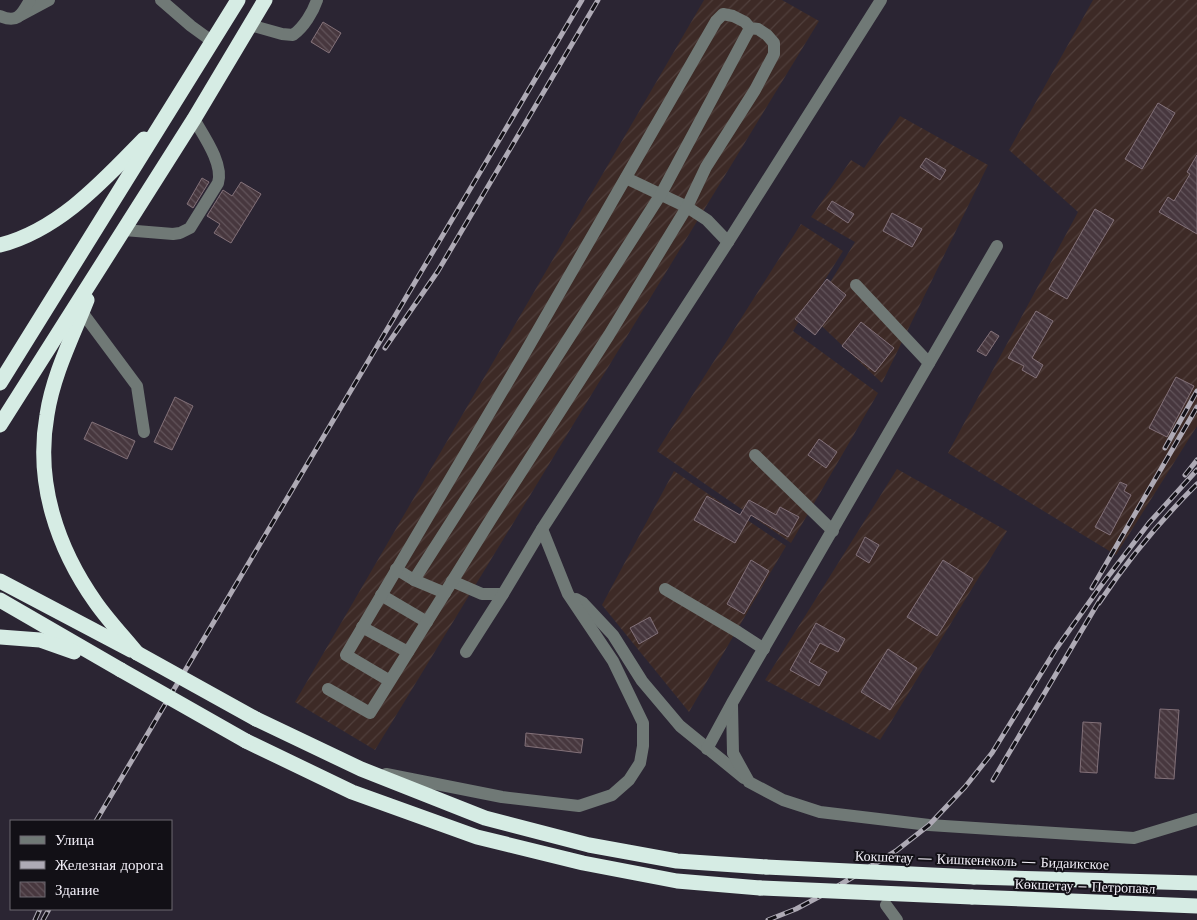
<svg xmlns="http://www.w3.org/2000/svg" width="1197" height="920" viewBox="0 0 1197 920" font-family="'Libre Baskerville',serif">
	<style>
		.industrial { fill: url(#industrial-furrows) }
		.building { fill: url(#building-back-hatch); stroke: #837179 }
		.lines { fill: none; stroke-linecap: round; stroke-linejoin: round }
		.minor { stroke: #707976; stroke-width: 12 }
		.highway { stroke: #d6ece4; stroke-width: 15 }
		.rail-casing { stroke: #aeaab5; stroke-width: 5 }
		.rail { stroke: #121016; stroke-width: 3; stroke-dasharray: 9; stroke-linecap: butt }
		.highway-bridge { stroke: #d6ece4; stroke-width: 15 }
		.labels { text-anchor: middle; stroke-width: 4; stroke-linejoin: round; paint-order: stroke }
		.street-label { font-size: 14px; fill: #f2eff8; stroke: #121016 }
	</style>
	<defs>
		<pattern id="industrial-furrows" width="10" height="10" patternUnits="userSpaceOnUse" patternTransform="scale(1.25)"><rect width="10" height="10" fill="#3d2a26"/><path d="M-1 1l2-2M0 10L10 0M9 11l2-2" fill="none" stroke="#503f3c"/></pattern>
		<pattern id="building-back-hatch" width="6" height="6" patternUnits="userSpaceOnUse" patternTransform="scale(1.25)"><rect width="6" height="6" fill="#47373e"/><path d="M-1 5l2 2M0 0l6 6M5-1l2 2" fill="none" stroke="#62545b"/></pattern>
	</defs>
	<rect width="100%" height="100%" fill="#2b2533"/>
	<g class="industrial">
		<polygon points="704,0 782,0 819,21 375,750 295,702"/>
		<polygon points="1093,0 1197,0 1197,426 1116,555 948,453 1078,212 1009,150"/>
		<polygon points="900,116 988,165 882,383 810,315 855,242 811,217 851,160 864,168"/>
		<polygon points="801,224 843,251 793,331 878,393 791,543 657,451"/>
		<polygon points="897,469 1007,531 880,740 765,680"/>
		<polygon points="674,471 786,546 689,712 602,605"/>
	</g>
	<g class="building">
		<polygon points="323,22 341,33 329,53 311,42"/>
		<polygon points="1158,103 1175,113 1142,169 1125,159"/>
		<polygon points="1197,155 1197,234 1159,212 1168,197 1174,201 1190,174 1187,172"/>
		<polygon points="926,158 946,170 940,180 920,167"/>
		<polygon points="202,178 209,182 193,208 187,204"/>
		<polygon points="241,182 261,194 231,243 214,233 220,224 207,216 223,190 232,196"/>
		<polygon points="832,201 854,214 848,223 827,209"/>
		<polygon points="1095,209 1114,220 1067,299 1049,289"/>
		<polygon points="892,213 922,229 912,247 883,231"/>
		<polygon points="827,279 846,295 815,335 795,319"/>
		<polygon points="1036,311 1053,321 1032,358 1043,365 1036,378 1022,370 1024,366 1008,358"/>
		<polygon points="861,322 894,348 875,372 842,346"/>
		<polygon points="991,331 999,336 986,356 977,351"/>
		<polygon points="1176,377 1194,386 1167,437 1149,428"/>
		<polygon points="175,397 193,406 172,450 154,442"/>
		<polygon points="92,422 135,441 127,459 84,439"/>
		<polygon points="819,439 837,452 826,468 808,455"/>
		<polygon points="1120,482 1127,485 1124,491 1131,495 1110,535 1095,527"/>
		<polygon points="707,496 740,515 749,500 776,515 780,507 799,517 788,537 751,515 735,543 694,520"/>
		<polygon points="865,537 879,545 869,563 856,555"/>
		<polygon points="751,560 769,571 744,614 727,604"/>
		<polygon points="943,560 973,579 937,636 907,617"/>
		<polygon points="650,617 658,633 639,644 630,628"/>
		<polygon points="816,623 845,639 838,652 820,643 809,662 827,672 819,686 790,670"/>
		<polygon points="888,649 917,668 890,710 861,692"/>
		<polygon points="1160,709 1179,710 1174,779 1155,778"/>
		<polygon points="1083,722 1101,723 1097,773 1080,772"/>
		<polygon points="526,733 583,739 581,753 525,746"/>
	</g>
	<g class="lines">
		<g class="minor">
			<polyline points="161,0 191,26 213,42"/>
			<polyline points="21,15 49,0"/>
			<path d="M0,16C18,24 22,14 30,0"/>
			<path d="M250,25L282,34L293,35C304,27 313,12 317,0"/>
			<polyline points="626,178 687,207 707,220 728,242"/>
			<path d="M124,230L173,234L180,233L190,228L218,183C224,164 203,135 194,119"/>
			<polyline points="856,285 929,363"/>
			<polyline points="82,312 137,386 144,432"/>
			<polyline points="755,455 833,531"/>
			<polyline points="396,569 414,580 445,593"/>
			<polyline points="414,580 661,194 750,28"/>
			<polyline points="452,581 482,594 503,594"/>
			<polyline points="665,589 738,632 764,649"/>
			<polyline points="381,595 427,622"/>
			<polyline points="576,599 583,603 613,635 642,681 680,726 744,778"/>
			<polyline points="362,627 408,652"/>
			<polyline points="466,652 503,594 542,529 728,242 881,0"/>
			<polyline points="328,689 370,713 491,519 609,335 687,207 706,167 755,90 774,54 774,43 767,35 758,29 750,28 745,22 733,16 723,14 716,21 526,351 346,655 390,681"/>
			<polyline points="732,705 733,753 749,782 783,800 820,812 929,825 1134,838 1197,819"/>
			<polyline points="707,749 732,703 997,246"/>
			<polyline points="386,774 502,797 579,806 612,795 629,780 640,763 643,746 643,723 613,661 568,594 542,529"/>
			<polyline points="886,905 897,920"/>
		</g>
		<g class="highway">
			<path d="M0,245C59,230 103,181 144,139"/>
			<path d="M87,300C72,338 53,375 47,415C35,482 57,548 96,603C108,620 123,636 137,653"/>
			<polyline points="0,383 238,0"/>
			<polyline points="0,425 194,119 265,0"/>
			<polyline points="0,581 131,650"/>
			<polyline points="0,600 121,670"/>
			<polyline points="0,637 40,640 74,652"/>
			<polyline points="256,719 361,769 485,818 589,845 677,861 766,867"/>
			<polyline points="246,741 352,792 477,837 583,863 677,881 760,888"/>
			<polyline points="974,877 1197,883"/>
			<polyline points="972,897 1197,906"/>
		</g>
		<defs>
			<g id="rail">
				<polyline points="385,348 438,271 598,0"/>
				<polyline points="1165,448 1197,391"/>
				<polyline points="1185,475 1197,460"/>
				<polyline points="1092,588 1197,407"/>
				<path d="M1099,603C1127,561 1161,520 1197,484"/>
				<polyline points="993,780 1101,598"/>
				<polyline points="96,821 582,0"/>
				<polyline points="35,920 40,909"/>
				<polyline points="43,920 49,909"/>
				<polyline points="768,920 796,909 828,892 896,851 929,825 965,787 992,753 1056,649 1100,587 1149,523 1197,470"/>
			</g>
		</defs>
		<use href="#rail" class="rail-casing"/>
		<use href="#rail" class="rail"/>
		<g class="highway-bridge">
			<polyline points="137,653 256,719"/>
			<polyline points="121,670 246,741"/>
			<polyline points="766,867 974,877"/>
			<polyline points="760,888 972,897"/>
		</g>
	</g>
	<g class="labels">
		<g class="street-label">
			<text transform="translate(982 860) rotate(2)" y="5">Кокшетау — Кишкенеколь — Бидаикское</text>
			<text transform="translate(1085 886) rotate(2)" y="5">Көкшетау – Петропавл</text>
		</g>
	</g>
	<rect x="10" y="820" width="162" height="90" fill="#121016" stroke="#6c6970"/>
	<rect x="20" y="836" width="25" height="8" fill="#707976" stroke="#6c6970"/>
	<text x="55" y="845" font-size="15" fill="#f2eff8">Улица</text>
	<rect x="20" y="861" width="25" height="8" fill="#aeaab5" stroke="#6c6970"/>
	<text x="55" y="870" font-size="15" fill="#f2eff8">Железная дорога</text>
	<rect x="20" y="882" width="25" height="15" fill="url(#building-back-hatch)" stroke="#6c6970"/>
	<text x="55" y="895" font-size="15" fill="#f2eff8">Здание</text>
</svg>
